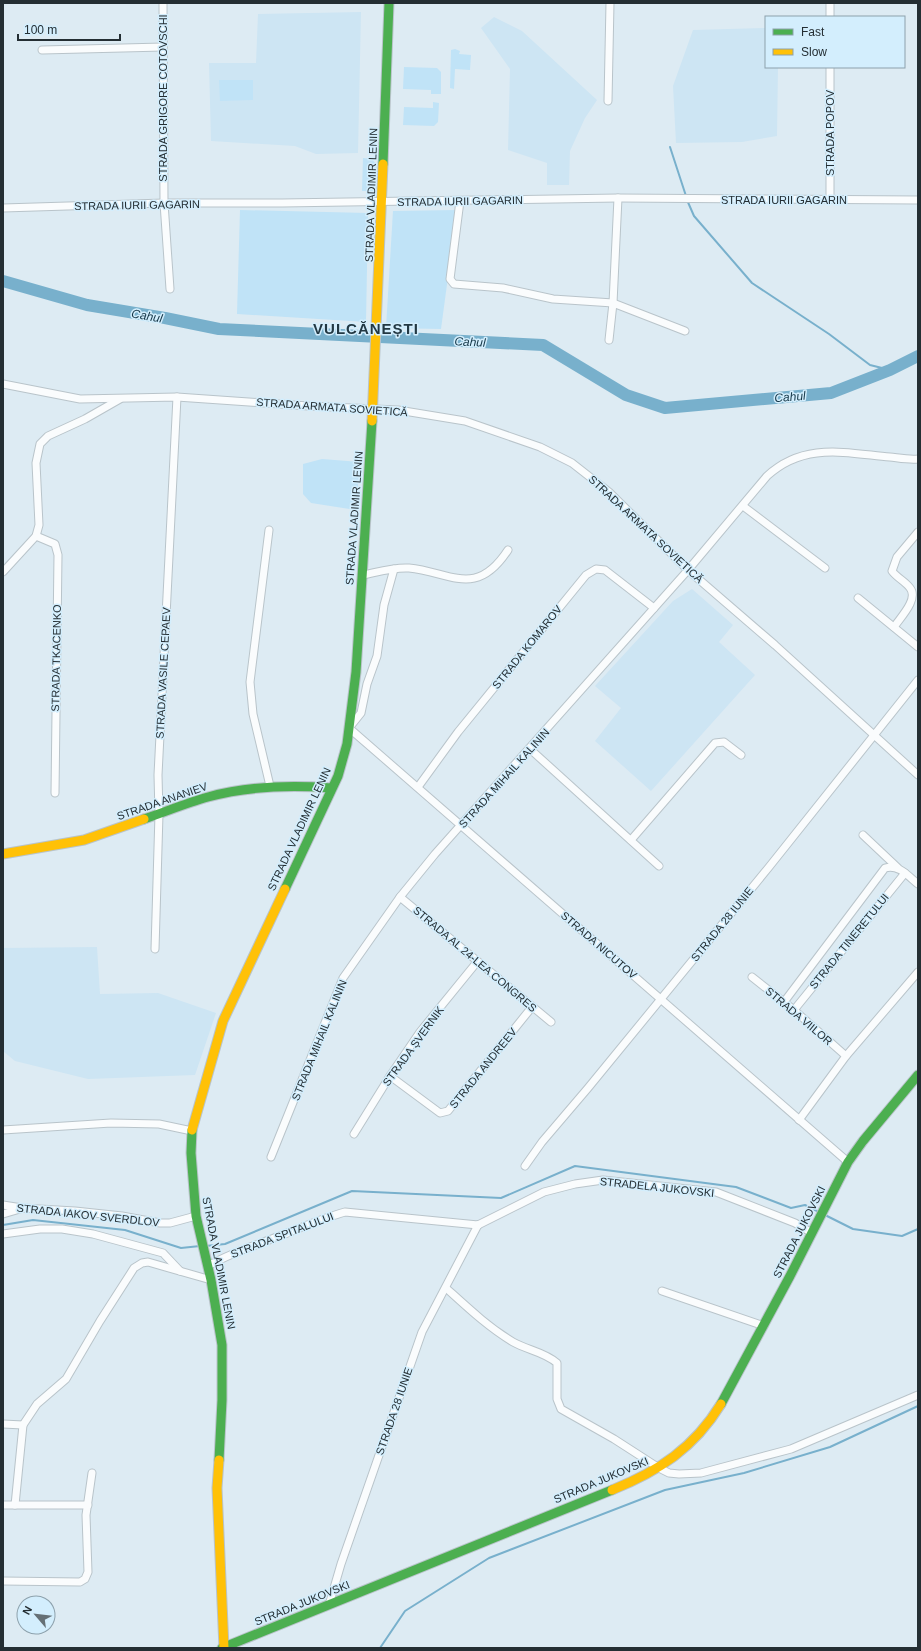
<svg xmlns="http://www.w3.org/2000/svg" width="921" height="1651" viewBox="0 0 921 1651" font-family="Helvetica,sans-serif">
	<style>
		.built { fill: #cde5f3 }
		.green { fill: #c0e3f7 }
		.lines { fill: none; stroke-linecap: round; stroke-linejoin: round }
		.stream { stroke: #78b0cc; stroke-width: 2 }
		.river { stroke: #78b0cc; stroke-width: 12 }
		.street-casing { stroke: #b9c4ca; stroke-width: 9 }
		.fast-casing { stroke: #b9c4ca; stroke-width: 11 }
		.slow-casing { stroke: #b9c4ca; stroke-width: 11 }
		.street { stroke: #fafcfd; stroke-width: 7 }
		.fast { stroke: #4caf50; stroke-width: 9 }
		.slow { stroke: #ffc107; stroke-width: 9 }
		.labels { text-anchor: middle; stroke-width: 3; stroke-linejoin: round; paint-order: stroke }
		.street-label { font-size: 11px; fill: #242e33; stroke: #d3eefd }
		.water-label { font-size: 12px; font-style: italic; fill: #133546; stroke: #d3eefd }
		.district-label { font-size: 15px; font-weight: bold; letter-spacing: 1px; fill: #223843; stroke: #d3eefd }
	</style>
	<rect width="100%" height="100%" fill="#ddebf3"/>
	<g class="built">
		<polygon points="361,12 358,153 316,154 295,146 211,141 209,63 256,63 258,14"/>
		<polygon points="494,17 522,31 597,100 585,118 570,151 569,185 547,185 547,163 508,150 510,69 481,28"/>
		<polygon points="766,28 766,67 778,67 777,136 742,142 676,143 673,86 693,30"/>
		<polygon points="692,589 733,625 719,642 755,675 651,791 595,741 621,708 595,686 673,601"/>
		<polygon points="97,947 100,994 158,993 216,1013 195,1075 88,1079 15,1061 3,1051 3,948"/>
	</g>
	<g class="green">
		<polygon points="455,49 460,51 459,54 471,55 470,70 455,69 454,89 450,88 451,50"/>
		<polygon points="404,67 437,68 441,72 441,94 431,94 431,90 403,89"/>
		<polygon points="219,80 253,80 253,100 220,101"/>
		<polygon points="433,102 439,103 438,122 434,126 403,125 404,107 433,108"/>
		<polygon points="363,158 372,159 377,165 376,191 362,191"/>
		<polygon points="240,210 368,213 366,322 237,314"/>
		<polygon points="457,210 441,329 386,328 393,211"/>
		<polygon points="322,459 360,462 356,510 311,503 303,494 303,464"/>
	</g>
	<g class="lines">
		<g class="stream">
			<polyline points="670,147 686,196"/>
			<polyline points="687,200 694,216 752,283 829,334 870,365 890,370"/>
			<polyline points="825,1215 853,1229 902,1236 918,1229"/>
			<polyline points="3,1225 33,1220 125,1230 181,1248 200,1246"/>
			<polyline points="206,1246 225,1244 352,1191 501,1198 575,1166 736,1187 791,1208 805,1205 819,1212"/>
			<polyline points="380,1648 405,1611 489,1558 665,1490 744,1473 830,1447 918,1406"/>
		</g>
		<polyline class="river" points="3,281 87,305 165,318 219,329 543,345 626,395 665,408 831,393 890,370 918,356"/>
		<defs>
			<g id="street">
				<polyline points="163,3 164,203 170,289"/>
				<polyline points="830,3 830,17"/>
				<polyline points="42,50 163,47"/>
				<polyline points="830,67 830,199"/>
				<polyline points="608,101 610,3"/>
				<polyline points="460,201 450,279 454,284 503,288 553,299 613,303 685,331"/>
				<polyline points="3,208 164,203 282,203 618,198 918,200"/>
				<polyline points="609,340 613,303 618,198"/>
				<polyline points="3,384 80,399 177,397 308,406 398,410 465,421 540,447 572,463 609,492 688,570 775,645 918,775"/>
				<polyline points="743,506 825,568"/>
				<polyline points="269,530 250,682 253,714 270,786"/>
				<polyline points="36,536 55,544 58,555 55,793"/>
				<polyline points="394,569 384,605 377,656 367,684 361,713 349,728 848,1162"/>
				<polyline points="3,572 36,536 39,525 36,463 40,444 48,436 85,419 120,399"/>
				<path d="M363,575C378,572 393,567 409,568C451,572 476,599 508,550"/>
				<polyline points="858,598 918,647"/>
				<path d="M894,627C900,618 919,599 910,588C905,581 897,578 892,571L897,557L918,532"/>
				<polyline points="530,749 659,866"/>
				<polyline points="418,787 458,732 586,575 596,569 605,570 654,608"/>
				<polyline points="863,835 898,868"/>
				<polyline points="631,840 715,743 724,742 741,755"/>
				<polyline points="400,897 551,1022"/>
				<polyline points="155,949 159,814 158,775 177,397"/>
				<polyline points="752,977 794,1010 846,1056"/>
				<path d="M784,1002L885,868C899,864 908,876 918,884"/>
				<polyline points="794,1010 905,873"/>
				<polyline points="390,1076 440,1113 448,1111 532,1007"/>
				<polyline points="799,1120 846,1056 918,972"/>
				<polyline points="3,1130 111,1123 159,1124 192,1131"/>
				<polyline points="354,1134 390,1076 420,1032 477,962"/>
				<path d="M271,1157L343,978L400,897L435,854L688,570L767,476C804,442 845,453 890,457C899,458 909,460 918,459"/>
				<polyline points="525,1166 542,1142 588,1088 769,867 918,680"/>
				<polyline points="3,1205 22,1208 75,1211 122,1216 160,1223 170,1223 196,1216"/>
				<polyline points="3,1214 20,1209"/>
				<polyline points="478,1225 544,1192 575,1184 603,1180 716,1192 795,1223 812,1233"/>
				<polyline points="3,1234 40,1229 62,1229 93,1234 163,1253 180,1271"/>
				<path d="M208,1266C232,1252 257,1245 282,1235C303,1227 323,1218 345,1212L478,1225"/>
				<path d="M446,1288C467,1307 488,1327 513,1342C527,1350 545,1352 557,1363V1399L561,1409L614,1439L659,1468L669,1473L679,1474L701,1473L791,1449L918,1395"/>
				<polyline points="662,1291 764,1326"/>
				<polyline points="3,1424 23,1425"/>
				<polyline points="3,1505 88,1505"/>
				<polyline points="15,1505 23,1425 37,1404 66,1379 100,1321 134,1268 142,1263 148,1262 211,1280"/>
				<polyline points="3,1581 80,1582 85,1579 88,1572 86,1515 92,1473"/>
				<polyline points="329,1605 341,1564 422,1332 478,1225"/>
			</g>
			<g id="fast">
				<polyline points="383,164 389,3"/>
				<path d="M144,819C165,812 186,803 208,797C248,786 290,785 331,788"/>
				<polyline points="285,889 338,776 347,744 356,672 372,421"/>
				<polyline points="192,1130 191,1153 196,1216 211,1280 222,1345 222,1400 219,1460"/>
				<polyline points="721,1404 790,1276 848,1162 863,1141 918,1075"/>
				<polyline points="222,1648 612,1490"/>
			</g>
			<g id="slow">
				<polyline points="372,421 383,164"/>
				<polyline points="3,854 84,840 144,819"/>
				<polyline points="192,1130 223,1021 285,889"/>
				<polyline points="219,1460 217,1488 224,1648"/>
				<path d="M612,1490C659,1471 694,1448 721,1404"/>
			</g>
		</defs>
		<use href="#street" class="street-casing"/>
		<use href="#fast" class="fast-casing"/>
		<use href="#slow" class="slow-casing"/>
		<use href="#street" class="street"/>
		<use href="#fast" class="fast"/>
		<use href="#slow" class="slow"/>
	</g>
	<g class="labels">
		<g class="street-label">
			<text transform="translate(163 98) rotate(-90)" y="4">STRADA GRIGORE COTOVSCHI</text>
			<text transform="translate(830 133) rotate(-90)" y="4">STRADA POPOV</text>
			<text transform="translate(371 195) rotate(-88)" y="4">STRADA VLADIMIR LENIN</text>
			<text x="784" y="204">STRADA IURII GAGARIN</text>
			<text transform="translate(460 201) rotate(-1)" y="4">STRADA IURII GAGARIN</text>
			<text transform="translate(137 205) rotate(-1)" y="4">STRADA IURII GAGARIN</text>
			<text transform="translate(332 407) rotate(4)" y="4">STRADA ARMATA SOVIETICĂ</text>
			<text transform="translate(354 518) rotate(-86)" y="4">STRADA VLADIMIR LENIN</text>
			<text transform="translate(646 529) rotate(43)" y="4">STRADA ARMATA SOVIETICĂ</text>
			<text transform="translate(527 647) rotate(-51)" y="4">STRADA KOMAROV</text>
			<text transform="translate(56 658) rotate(-89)" y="4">STRADA TKACENKO</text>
			<text transform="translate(163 673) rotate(-87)" y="4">STRADA VASILE CEPAEV</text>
			<text transform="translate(504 778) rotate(-48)" y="4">STRADA MIHAIL KALININ</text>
			<text transform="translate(162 801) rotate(-19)" y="4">STRADA ANANIEV</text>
			<text transform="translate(299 829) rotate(-65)" y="4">STRADA VLADIMIR LENIN</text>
			<text transform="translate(722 924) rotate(-51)" y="4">STRADA 28 IUNIE</text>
			<text transform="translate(849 941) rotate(-51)" y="4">STRADA TINERETULUI</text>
			<text transform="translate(599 945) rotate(41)" y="4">STRADA NICUTOV</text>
			<text transform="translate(475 959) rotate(40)" y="4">STRADA AL 24-LEA CONGRES</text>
			<text transform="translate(799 1016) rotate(40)" y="4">STRADA VIILOR</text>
			<text transform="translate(319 1040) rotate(-68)" y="4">STRADA MIHAIL KALININ</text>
			<text transform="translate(413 1046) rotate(-54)" y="4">STRADA ȘVERNIK</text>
			<text transform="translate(483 1068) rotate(-51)" y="4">STRADA ANDREEV</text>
			<text transform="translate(657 1187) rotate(6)" y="4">STRADELA JUKOVSKI</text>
			<text transform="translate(88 1215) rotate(6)" y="4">STRADA IAKOV SVERDLOV</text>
			<text transform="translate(799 1232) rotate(-63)" y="4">STRADA JUKOVSKI</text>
			<text transform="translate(282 1235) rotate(-21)" y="4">STRADA SPITALULUI</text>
			<text transform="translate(219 1263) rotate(79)" y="4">STRADA VLADIMIR LENIN</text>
			<text transform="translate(394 1411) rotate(-71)" y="4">STRADA 28 IUNIE</text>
			<text transform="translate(601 1480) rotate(-23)" y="4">STRADA JUKOVSKI</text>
			<text transform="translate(302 1603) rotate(-22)" y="4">STRADA JUKOVSKI</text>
		</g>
		<g class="water-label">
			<text transform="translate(147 316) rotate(10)" y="4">Cahul</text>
			<text transform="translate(470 342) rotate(3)" y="4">Cahul</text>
			<text transform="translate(790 397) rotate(-5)" y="4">Cahul</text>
		</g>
		<g class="district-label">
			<text x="366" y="334">VULCĂNEȘTI</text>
		</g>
	</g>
	<rect width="921" height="1651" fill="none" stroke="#242e33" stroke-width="8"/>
	<rect x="765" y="16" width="140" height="52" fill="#d3eefd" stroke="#8da1ac"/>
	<rect x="773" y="29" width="20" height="6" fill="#4caf50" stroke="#8da1ac"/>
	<text x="801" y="36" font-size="12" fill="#242e33">Fast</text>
	<rect x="773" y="49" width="20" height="6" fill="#ffc107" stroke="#8da1ac"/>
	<text x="801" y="56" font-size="12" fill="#242e33">Slow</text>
	<g transform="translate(36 1615) rotate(298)"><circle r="19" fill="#d3eefd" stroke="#8da1ac"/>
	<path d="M0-3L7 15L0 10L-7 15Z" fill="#657076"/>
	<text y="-6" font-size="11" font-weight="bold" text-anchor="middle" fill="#242e33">N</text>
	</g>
	<path d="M18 34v6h102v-6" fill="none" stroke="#242e33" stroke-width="2"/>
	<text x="24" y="34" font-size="12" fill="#242e33" stroke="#d3eefd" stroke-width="3" paint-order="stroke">100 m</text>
</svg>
